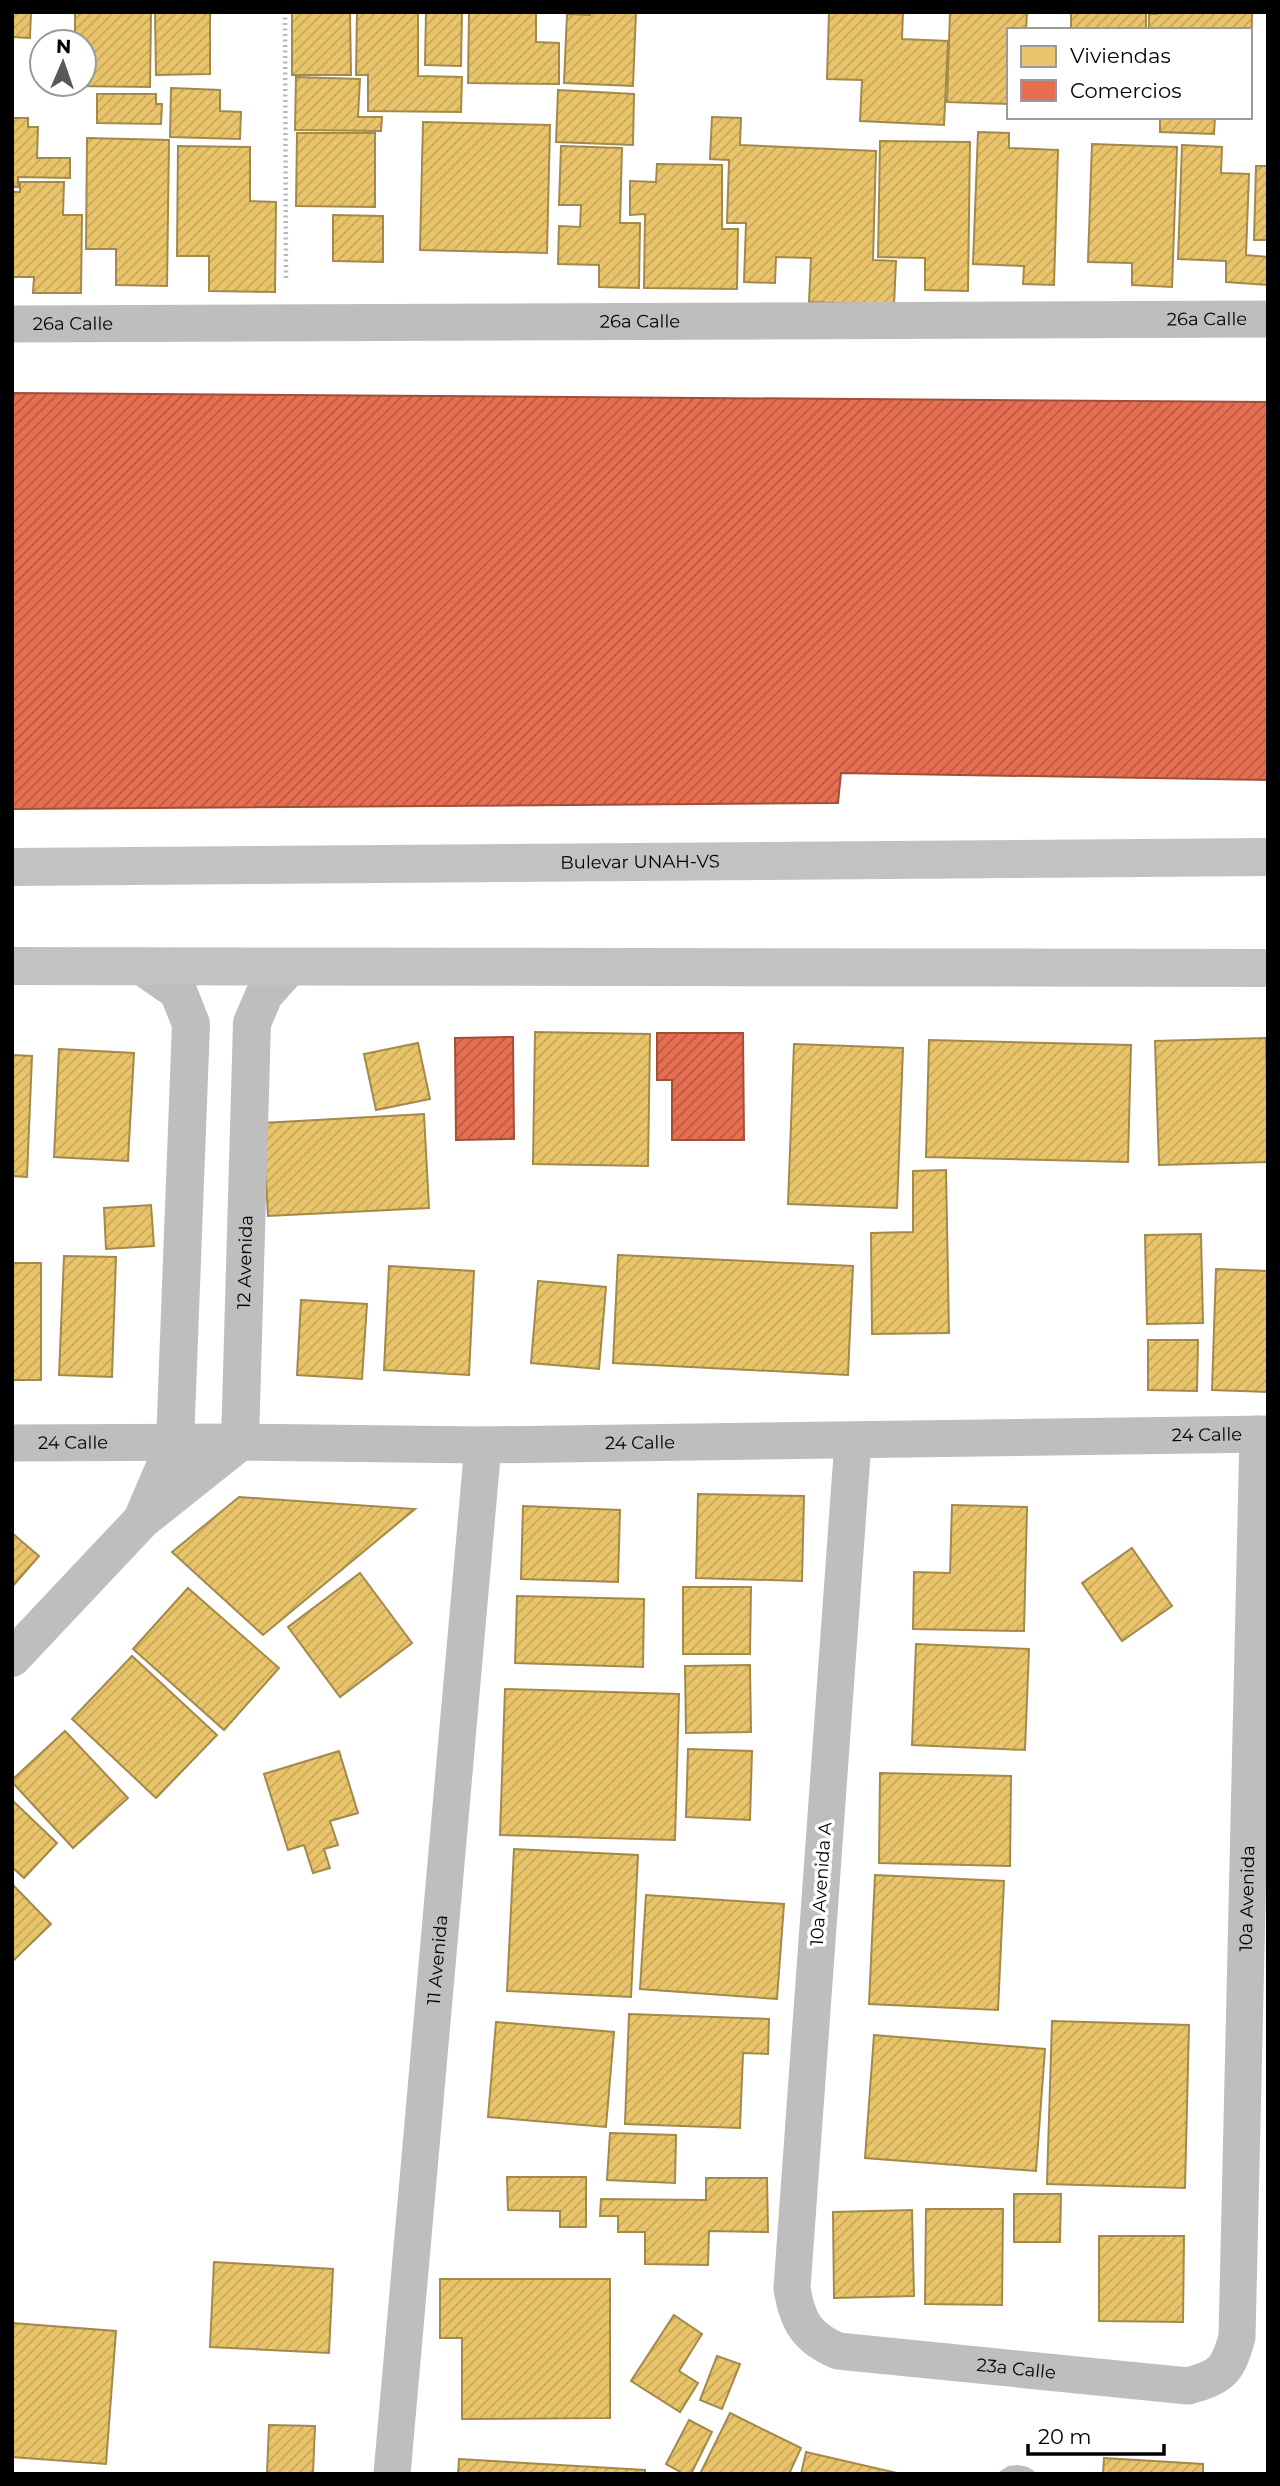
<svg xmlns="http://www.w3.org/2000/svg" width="1280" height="2486" viewBox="0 0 1280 2486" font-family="Montserrat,sans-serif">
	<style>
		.water { fill: #bcbcbc }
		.homes { fill: url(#homes-hatch); stroke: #a3894a; stroke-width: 2 }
		.shops { fill: url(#shops-hatch); stroke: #a24e39; stroke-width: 2 }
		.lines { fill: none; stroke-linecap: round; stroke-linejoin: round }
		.path { stroke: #b8b8b8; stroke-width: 4.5; stroke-dasharray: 2 3.5; stroke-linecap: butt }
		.minor { stroke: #bebebe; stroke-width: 37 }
		.tertiary { stroke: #bebebe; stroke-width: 38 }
		.secondary { stroke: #c2c2c2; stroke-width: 38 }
		.labels { text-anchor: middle; stroke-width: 7; stroke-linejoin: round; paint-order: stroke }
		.street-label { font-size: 18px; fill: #000; stroke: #fff }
	</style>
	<defs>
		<pattern id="homes-hatch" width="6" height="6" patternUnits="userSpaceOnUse" patternTransform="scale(1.75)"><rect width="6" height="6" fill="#e9c46a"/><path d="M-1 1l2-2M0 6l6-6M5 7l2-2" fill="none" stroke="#c6a75a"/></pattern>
		<pattern id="shops-hatch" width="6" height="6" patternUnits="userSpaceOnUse" patternTransform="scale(1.75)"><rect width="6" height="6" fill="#e76f51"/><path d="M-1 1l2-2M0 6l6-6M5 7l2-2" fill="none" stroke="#b95941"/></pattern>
	</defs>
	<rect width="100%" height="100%" fill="#fff"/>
	<polygon class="water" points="1018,2465 1028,2467 1038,2474 996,2474 1008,2466"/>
	<g class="homes">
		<polygon points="12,12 31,12 30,38 12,37"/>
		<polygon points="75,12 151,12 150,87 74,86 74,84 84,84 84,42 75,42"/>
		<polygon points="155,12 210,12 210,74 156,75"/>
		<polygon points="292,12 350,12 351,75 292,75"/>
		<polygon points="357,12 418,12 418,76 462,77 461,112 368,111 368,75 356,75"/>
		<polygon points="426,12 462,12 461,66 425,65"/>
		<polygon points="469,12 536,12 536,42 559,43 559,84 468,83"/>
		<polygon points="590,12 636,12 633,86 564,83 567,14 590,15"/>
		<polygon points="829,12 903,12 902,39 948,41 944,125 860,121 862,80 827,79"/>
		<polygon points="950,12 1027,12 1026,30 1009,30 1009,104 947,102"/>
		<rect x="1071" y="12" width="75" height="18"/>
		<polygon points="1157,12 1252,12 1251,93 1250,30 1149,30 1149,14 1157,14"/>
		<polygon points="296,77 360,79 358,117 382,117 381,131 295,130"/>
		<polygon points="171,88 220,90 220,111 241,112 240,139 170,137"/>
		<polygon points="558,90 634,94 633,145 556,142"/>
		<polygon points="97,94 156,94 156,104 162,104 161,124 97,123"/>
		<polygon points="712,117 741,118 740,145 876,151 873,260 896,261 894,305 809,302 811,258 776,257 775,283 744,282 746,223 727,223 729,160 710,159"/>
		<polygon points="1160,117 1215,117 1214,134 1160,132"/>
		<polygon points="12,118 28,118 28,127 38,127 37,158 70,158 70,178 18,177 18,187 12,187"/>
		<polygon points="423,122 550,125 547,253 420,250"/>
		<polygon points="978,132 1009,133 1009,148 1058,150 1054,285 1023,284 1024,266 973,264"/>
		<polygon points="297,133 375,133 375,207 296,206"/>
		<polygon points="87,138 169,140 167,286 116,285 116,249 86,249"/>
		<polygon points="880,141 970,142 968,291 925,290 925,258 878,257"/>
		<polygon points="1092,144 1177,147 1172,287 1132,285 1132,263 1088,262"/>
		<polygon points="1182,145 1222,147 1221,173 1249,174 1246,255 1268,257 1268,285 1226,282 1226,261 1178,259"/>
		<polygon points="178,146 250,147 250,201 276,202 275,292 209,291 209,256 177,256"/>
		<polygon points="561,146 622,148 620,223 640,223 639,288 599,287 599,265 558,264 559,226 580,227 581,205 559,205"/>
		<polygon points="657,164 722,165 722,229 738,229 737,289 644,288 645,214 630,215 630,181 656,182"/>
		<polygon points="1256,166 1268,166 1268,240 1254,240"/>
		<polygon points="20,182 64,182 63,215 82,215 81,293 33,293 34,277 12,277 12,192 20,192"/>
		<polygon points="333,215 383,216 383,262 333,261"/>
		<polygon points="535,1032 650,1034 648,1166 533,1164"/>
		<polygon points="1266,1038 1268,1162 1159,1165 1155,1041"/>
		<polygon points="929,1040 1131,1045 1128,1162 926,1157"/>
		<polygon points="418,1043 430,1099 376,1110 364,1054"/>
		<polygon points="794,1044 903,1048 897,1208 788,1204"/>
		<polygon points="59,1049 134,1053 128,1161 54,1157"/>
		<polygon points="12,1055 32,1056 27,1177 12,1176"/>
		<polygon points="424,1114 429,1208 268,1216 263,1123"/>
		<polygon points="946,1170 949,1333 872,1334 871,1233 913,1232 913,1171"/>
		<polygon points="151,1205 154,1246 106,1249 104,1208"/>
		<polygon points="1201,1234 1203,1323 1147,1324 1145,1235"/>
		<polygon points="618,1255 853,1266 848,1375 613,1363"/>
		<polygon points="64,1256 116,1257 112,1377 59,1375"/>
		<rect x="12" y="1263" width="29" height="117"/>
		<polygon points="389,1266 474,1271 469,1375 384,1370"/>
		<polygon points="1216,1269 1268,1271 1268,1392 1212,1390"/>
		<polygon points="538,1281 606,1287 599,1369 531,1363"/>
		<polygon points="301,1300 367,1304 362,1379 297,1375"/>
		<polygon points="1148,1340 1198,1340 1197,1391 1148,1390"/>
		<polygon points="698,1494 804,1496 802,1581 696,1578"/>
		<polygon points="239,1497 415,1509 263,1635 172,1552"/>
		<polygon points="952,1505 1027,1507 1024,1631 913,1629 914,1572 950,1573"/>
		<polygon points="523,1506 620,1510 618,1582 521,1579"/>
		<polygon points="12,1533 39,1556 12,1587"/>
		<polygon points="1132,1548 1172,1606 1122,1641 1082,1583"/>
		<polygon points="360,1573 412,1643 340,1697 288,1627"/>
		<polygon points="683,1587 751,1587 750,1654 683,1654"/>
		<polygon points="188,1588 279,1668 224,1730 133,1649"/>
		<polygon points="517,1596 644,1599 643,1667 515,1663"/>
		<polygon points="916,1644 1029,1649 1025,1750 912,1745"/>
		<polygon points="132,1656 217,1735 156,1798 72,1719"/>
		<polygon points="750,1665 751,1732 686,1733 685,1666"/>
		<polygon points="505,1689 679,1694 675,1840 500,1835"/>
		<polygon points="65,1731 128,1798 73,1848 12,1782 12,1780"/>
		<polygon points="688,1749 752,1751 750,1820 686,1817"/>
		<polygon points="339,1751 358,1813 330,1821 338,1845 324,1849 330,1868 313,1873 304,1845 288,1850 264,1774"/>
		<polygon points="880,1773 1011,1776 1010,1866 879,1863"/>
		<polygon points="12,1800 57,1843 24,1878 12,1867"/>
		<polygon points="514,1849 638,1855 631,1997 507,1991"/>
		<polygon points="875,1875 1004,1881 998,2010 869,2004"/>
		<polygon points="12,1884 51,1924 12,1962"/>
		<polygon points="646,1895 784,1904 777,1999 640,1989"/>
		<polygon points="629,2014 769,2019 768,2054 743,2053 740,2128 625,2124"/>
		<polygon points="1052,2021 1189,2025 1185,2188 1047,2184"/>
		<polygon points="496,2022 614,2032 606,2127 488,2117"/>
		<polygon points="874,2035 1045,2049 1036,2171 865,2158"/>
		<polygon points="610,2133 676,2135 675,2183 607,2180"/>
		<polygon points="507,2177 586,2177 586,2227 560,2227 560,2211 508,2210"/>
		<polygon points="706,2178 767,2178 768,2232 709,2231 708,2265 645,2264 645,2232 618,2232 618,2216 600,2216 601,2199 706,2200"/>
		<polygon points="1014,2194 1061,2194 1060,2242 1014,2242"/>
		<polygon points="926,2209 1003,2209 1002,2305 925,2304"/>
		<polygon points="912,2210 914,2296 834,2298 833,2212"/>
		<polygon points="1099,2236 1184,2236 1183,2322 1099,2321"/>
		<polygon points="214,2262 333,2269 329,2353 210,2347"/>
		<polygon points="440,2279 610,2279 610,2418 462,2419 462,2338 440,2338"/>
		<polygon points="674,2315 702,2334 679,2371 698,2383 680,2412 631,2381"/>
		<polygon points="12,2323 116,2331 106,2464 12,2457"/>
		<polygon points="717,2356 740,2364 722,2409 700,2400"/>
		<polygon points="730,2413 801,2448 789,2474 700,2474"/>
		<polygon points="689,2420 712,2432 691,2474 684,2474 666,2464"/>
		<polygon points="269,2425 315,2426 313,2474 267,2474"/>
		<polygon points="806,2452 901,2474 801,2474"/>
		<polygon points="1104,2458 1203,2464 1203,2474 1103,2474"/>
		<polygon points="459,2459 645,2470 645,2474 458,2474"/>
	</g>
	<g class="shops">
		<polygon points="12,393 1268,402 1268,780 841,773 838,803 12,809"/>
		<polygon points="657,1033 743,1033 744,1140 672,1140 672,1080 657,1080"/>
		<polygon points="513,1037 514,1139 456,1140 455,1038"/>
	</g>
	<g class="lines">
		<polyline class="path" points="285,12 286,281"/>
		<g class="minor">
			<path id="s1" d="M12,324L1268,319"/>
			<path id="s2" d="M853,1441L792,2288C797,2321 807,2338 838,2351L1188,2386C1222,2377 1228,2370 1237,2337L1258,1434"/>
			<path id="s3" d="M12,1443L240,1442L483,1445L1268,1434"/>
			<path id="s4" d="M392,2474L483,1445"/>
		</g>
		<g class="tertiary">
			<polyline points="143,967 178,991 191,1024 175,1443 144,1515"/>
			<path id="s5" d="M12,1658L142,1520L240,1442L252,1023L264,995L288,968"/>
		</g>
		<g class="secondary">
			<path id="s6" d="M12,867L1268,857"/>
			<polyline points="12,966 1268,968"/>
		</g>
	</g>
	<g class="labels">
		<g class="street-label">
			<text dy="6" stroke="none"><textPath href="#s1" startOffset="1195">26a Calle</textPath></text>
			<text dy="6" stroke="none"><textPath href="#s1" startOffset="628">26a Calle</textPath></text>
			<text dy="6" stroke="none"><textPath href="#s1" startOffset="61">26a Calle</textPath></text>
			<text dy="6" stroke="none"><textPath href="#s6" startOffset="628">Bulevar UNAH-VS</textPath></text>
			<text dy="6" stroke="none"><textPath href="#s5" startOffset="495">12 Avenida</textPath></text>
			<text dy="6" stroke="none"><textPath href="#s3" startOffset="1195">24 Calle</textPath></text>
			<text dy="6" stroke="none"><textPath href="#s3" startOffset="61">24 Calle</textPath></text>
			<text dy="6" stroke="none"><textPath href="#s3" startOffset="628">24 Calle</textPath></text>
			<text transform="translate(821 1884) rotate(-86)" y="6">10a Avenida A</text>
			<text dy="6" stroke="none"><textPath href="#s2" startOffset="1797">10a Avenida</textPath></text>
			<text dy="6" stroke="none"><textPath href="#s4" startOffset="516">11 Avenida</textPath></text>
			<text dy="6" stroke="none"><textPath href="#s2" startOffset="1111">23a Calle</textPath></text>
		</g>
	</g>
	<rect width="1280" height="2486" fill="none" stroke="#000000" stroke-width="28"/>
	<rect x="1007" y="28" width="245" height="91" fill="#ffffff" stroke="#999999" stroke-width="2"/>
	<rect x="1021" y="46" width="35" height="21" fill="#e9c46a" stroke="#999999" stroke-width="2"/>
	<text x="1070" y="63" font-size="21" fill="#000000">Viviendas</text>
	<rect x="1021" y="80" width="35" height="21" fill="#e76f51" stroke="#999999" stroke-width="2"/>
	<text x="1070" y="98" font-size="21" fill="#000000">Comercios</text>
	<g transform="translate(63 63) rotate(2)"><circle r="33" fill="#ffffff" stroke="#999999" stroke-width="2"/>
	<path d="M0-5L12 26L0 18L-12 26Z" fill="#595959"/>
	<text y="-10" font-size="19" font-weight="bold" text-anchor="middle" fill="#000000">N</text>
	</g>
	<path d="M1028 2444v10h136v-10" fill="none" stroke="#000000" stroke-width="3.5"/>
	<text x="1038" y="2444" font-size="21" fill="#000000" stroke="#ffffff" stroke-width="5" paint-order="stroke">20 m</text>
</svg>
